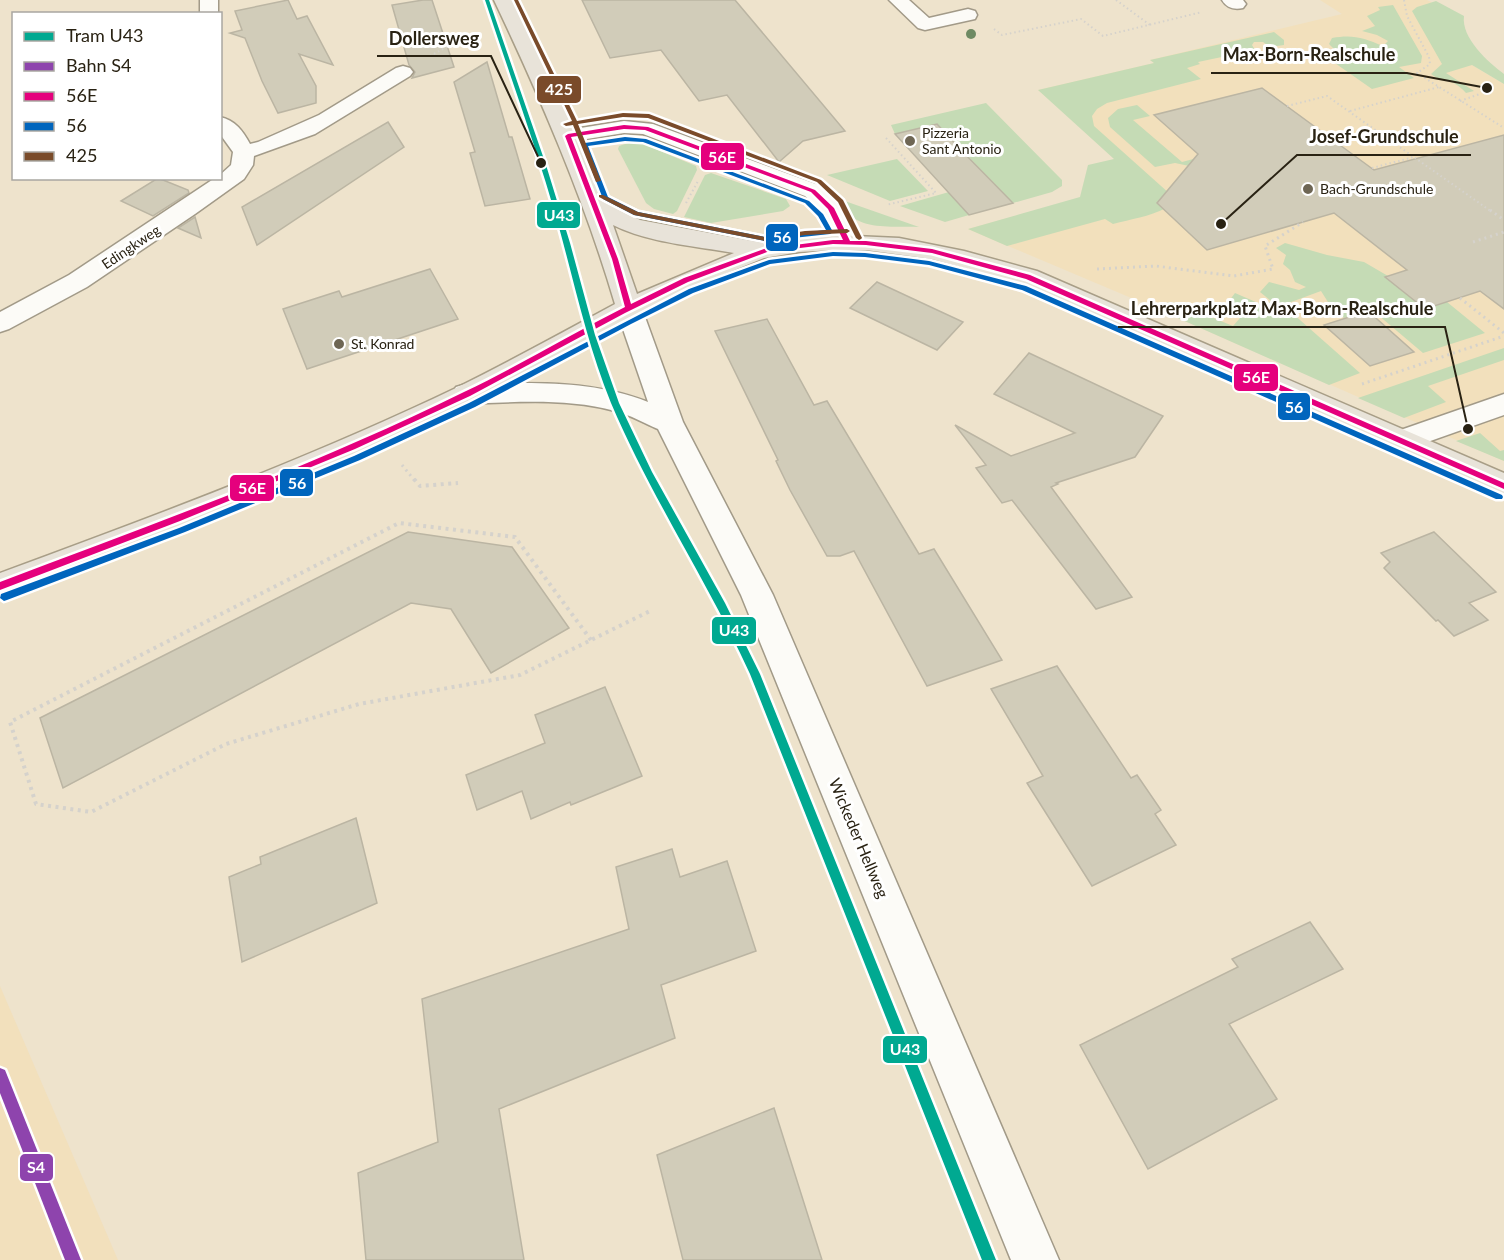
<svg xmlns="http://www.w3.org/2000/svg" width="1504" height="1260" viewBox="0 0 1504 1260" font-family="Lato,sans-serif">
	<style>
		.built { fill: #f2e0bc }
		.green { fill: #c5dbb5 }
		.building { fill: #d1ccb9; stroke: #bbb5a3; stroke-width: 1.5 }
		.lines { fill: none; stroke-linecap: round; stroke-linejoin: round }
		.minor-casing { stroke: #a29a88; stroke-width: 3 }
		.major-casing { stroke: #a89e87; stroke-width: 3 }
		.path-far2 { stroke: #d5d2cc; stroke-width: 2; stroke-dasharray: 1.5 3; stroke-linecap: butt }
		.path-far1 { stroke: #d5d2cc; stroke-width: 3; stroke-dasharray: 2 4; stroke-linecap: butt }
		.path { stroke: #d5d2cc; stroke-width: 4; stroke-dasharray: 3 4.5; stroke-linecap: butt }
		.minor { fill: #fcfbf7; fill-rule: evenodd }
		.major { fill: #e8e3d9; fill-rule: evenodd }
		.bus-1-casing { stroke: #fff; stroke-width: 5 }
		.bus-2-casing { stroke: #fff; stroke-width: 5 }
		.bus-3-casing { stroke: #fff; stroke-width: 5 }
		.bus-1 { fill: #e5007d; fill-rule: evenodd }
		.bus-2 { fill: #0065bd; fill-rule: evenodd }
		.bus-3 { fill: #7a4b2a; fill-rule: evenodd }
		.rail-1-casing { stroke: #fff; stroke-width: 5 }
		.rail-1 { fill: #8e44ad; fill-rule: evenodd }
		.tram-1-casing { stroke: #fff; stroke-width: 5 }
		.tram-1 { fill: #00a991; fill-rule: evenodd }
		.tree { fill: #6e8a63 }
		.poi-dot { fill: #6e6654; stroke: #fff; stroke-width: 2 }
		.labels { text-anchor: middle; stroke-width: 6; stroke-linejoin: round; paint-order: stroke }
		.far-poi-label { font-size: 14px; fill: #292213; stroke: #fff; text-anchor: start }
		.far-street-label { font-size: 14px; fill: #292213; stroke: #fff }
		.street-label { font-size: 16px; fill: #292213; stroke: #fff }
		.leader { fill: none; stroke: #292213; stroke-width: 2 }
		.callout-dot { fill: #292213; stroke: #fff; stroke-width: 2 }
		.callout-label { font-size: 18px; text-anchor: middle; font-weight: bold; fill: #292213; stroke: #fff; stroke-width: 6; stroke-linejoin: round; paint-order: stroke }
		.line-badge { stroke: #fff; stroke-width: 2 }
		.badge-label { font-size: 16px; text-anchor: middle; font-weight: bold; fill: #fff }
	</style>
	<rect width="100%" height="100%" fill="#eee3cc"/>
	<g class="built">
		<polygon points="1320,0 1427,0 1431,2 1450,39 1472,65 1504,84 1504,461 1162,311 968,229 1143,181 1038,90 1154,63 1150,60 1342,14"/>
		<polygon points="0,986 118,1260 0,1260"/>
	</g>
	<g class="green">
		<path d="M1436,1L1464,16C1461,38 1488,62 1504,74V84L1472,65L1446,73L1474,91L1466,93C1451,76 1442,83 1431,74L1442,64L1412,11L1417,7Z"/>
		<path d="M1393,5L1422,56L1421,63L1399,67L1414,78L1372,89L1332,61L1343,58L1329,44L1332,38C1353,34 1364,38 1383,46L1388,41L1377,35L1362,31L1375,26L1367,16L1380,10L1378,7Z"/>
		<path d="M1274,32L1284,40V45L1270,47L1263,42H1254L1252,45L1255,50L1198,62L1200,64L1187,68L1201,79L1107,103L1097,109L1092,116L1094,126L1170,194L1166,208C1149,217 1131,219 1113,224L1105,219L1007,246L968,229L1080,197L1088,165L1114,159L1038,90L1154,63L1150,60Z"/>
		<polygon points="986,103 1062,180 1062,186 1052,192 1013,203 937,124 895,134 891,125"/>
		<polygon points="1137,105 1150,116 1133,120 1182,162 1246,145 1194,167 1175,163 1155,167 1110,127 1108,118 1118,109"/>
		<polygon points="631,142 641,143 696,166 697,170 677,211 673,214 654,209 646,203 618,149 619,146"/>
		<polygon points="897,159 928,191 890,201 827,175"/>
		<polygon points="711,173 786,199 790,206 783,211 711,223 684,217 705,175"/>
		<polygon points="949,192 969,215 945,222 900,206"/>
		<path d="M839,199L919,227C899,226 865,230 850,215C845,211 842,204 839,199Z"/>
		<polygon points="1285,243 1327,255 1364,262 1388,276 1447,302 1485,333 1423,353 1371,309 1344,318 1333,310 1321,291 1283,305 1360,373 1329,385 1162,311 1168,302 1177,303 1233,326 1240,318 1223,309 1235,293 1265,306 1271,301 1260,292 1269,282 1299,290 1306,287 1295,282 1290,270 1283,264 1286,255 1276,248"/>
		<polygon points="1504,348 1504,360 1428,386 1446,402 1404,418 1358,398"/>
		<polygon points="1480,433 1500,451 1504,450 1504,461 1456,441"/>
	</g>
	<g class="building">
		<polygon points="288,0 297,19 307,16 333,65 299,54 316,86 316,103 278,113 262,81 245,38 230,33 242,30 235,11"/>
		<polygon points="423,0 432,0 454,67 412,78 415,72 409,65 392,5"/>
		<polygon points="582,0 735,0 845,131 803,141 779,162 727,95 699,101 661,50 610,58"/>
		<polygon points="487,62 509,137 512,137 530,199 485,206 470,153 475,152 454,82"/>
		<polygon points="1262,88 1374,170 1504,135 1504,309 1480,291 1425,309 1385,277 1407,270 1334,213 1207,250 1157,203 1198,154 1154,115"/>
		<polygon points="388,122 404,147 257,245 242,207"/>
		<polygon points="937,124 960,149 1013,203 969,215 895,134"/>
		<polygon points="158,178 188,190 189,193 153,216 121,201"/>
		<polygon points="195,217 201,238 178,228"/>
		<polygon points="430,269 458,319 307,369 283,309 339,291 342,297"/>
		<polygon points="877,282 963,322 937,350 850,308"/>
		<polygon points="1368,311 1414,352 1370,366 1324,325"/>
		<polygon points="767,319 814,405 827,401 919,554 934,549 1002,660 927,686 854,551 840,556 827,556 790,490 776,461 778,460 715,331"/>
		<polygon points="1029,353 1163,416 1135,457 1056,483 1058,484 1051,487 1132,597 1096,609 1012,500 1002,503 976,468 986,465 955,425 1011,456 1075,433 994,394"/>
		<polygon points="408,532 512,547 569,628 491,673 451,609 411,603 63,788 40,718"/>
		<polygon points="1434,532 1496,592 1469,603 1488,620 1454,636 1438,620 1436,621 1384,568 1390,562 1381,553"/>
		<polygon points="1057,666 1131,778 1137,775 1161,810 1155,814 1176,845 1092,886 1027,783 1043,776 991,689"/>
		<polygon points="605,687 642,776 571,805 570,802 531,819 522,791 477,810 466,775 545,743 535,715"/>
		<polygon points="356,818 377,903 242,962 229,877 261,864 260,857"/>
		<polygon points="672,849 680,877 727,861 756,951 661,985 675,1038 499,1109 524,1260 366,1260 358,1173 438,1142 422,999 629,929 616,867"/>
		<polygon points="1310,922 1343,969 1229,1024 1277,1099 1148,1169 1080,1045 1238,967 1232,959"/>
		<polygon points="774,1108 822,1260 683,1260 657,1155"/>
	</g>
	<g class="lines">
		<defs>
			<g id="minor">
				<rect x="200" y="0" width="18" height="14"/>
				<polygon points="889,0 909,0 929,18 968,9 975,11 977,15 975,19 925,30 918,28"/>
				<path d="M1222,0H1243L1246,4L1243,8C1234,10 1227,8 1222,0Z"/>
				<path d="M403,66L410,68L413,72L410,76L315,134L254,156L253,165L244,179L195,214L87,287L9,329L0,332V312L69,275L215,178H220V175L231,165L233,152L220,134V117C235,120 243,131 250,144L258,142L319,115L396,68Z"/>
				<polygon points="624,121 653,124 821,186 843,208 860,243 856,248 848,250 840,248 822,211 805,196 643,134 624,133 568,142 560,141 557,136 560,131 568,130"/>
				<path d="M628,298L637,300L641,306L683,422L773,595L1059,1260H1011L741,595L658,429C644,423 630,415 615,411C567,398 515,402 466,404L456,401L452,394L456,387L466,384C528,383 590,379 648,402L615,306L619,300Z"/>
				<polygon points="1504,394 1504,415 1402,451 1392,447 1388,440 1392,433"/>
			</g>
			<path id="major" d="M494,0H512L567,112L605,202L640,220L763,243L833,235L899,238L964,251L1037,271L1504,473V497L1019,283L932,259L866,250H833L799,252L764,258L695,286L632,317L477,401L362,454L188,527L0,599V573C155,516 310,458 458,387C511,361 563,332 615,304C584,199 541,99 494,0ZM613,225C649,243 695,246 734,253L637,294Z"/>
		</defs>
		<use href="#minor" class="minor-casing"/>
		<use href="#major" class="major-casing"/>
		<g class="path-far2">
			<polyline points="1116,0 1150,25"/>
			<polyline points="1404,0 1407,16 1429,57 1430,64 1417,73 1504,128"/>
			<polyline points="994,29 1002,35 1081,19 1103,36 1202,12"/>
			<polyline points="430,56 467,36 483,33"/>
			<polyline points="1460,101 1480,94"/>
			<polyline points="1287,106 1327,96 1492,212"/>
			<polyline points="1350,111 1439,87"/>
			<polyline points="886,138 936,193 886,205"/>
			<polyline points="1372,168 1414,157"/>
			<polyline points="686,203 698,181"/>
		</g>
		<g class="path-far1">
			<polyline points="1490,210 1504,220"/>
			<polyline points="1473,242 1504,232"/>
			<polyline points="1097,269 1156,266 1234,276 1273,269 1265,246 1303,222"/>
			<polyline points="1460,298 1504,333"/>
			<polyline points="1362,384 1504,336"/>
			<polyline points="402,465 415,481"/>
		</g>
		<g class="path">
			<polyline points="414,479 420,486 458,483"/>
			<polyline points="591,640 515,537 399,523 10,722 36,804 91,812 226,744 359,704 520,675 650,611"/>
		</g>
		<use href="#minor" class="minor"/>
		<use href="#major" class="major"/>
		<defs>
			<path id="bus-1" d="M624,125L648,127L815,190L834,208L850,241H866L932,249L1030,275L1504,483V489L1026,279L932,253L866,245L833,244L767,252L688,282L625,313L470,396L355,449L180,521L0,590V582C156,523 314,466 464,392C519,366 571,334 625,307L612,259L565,136L568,134ZM624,129L645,130L811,192L828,209L843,240H833L764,249L684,278L631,304L618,259L571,137Z"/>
			<g id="bus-2">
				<path d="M625,137L646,139L809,201L823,214L833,232L830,234L765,241L634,215L603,199L582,145L585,143ZM625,141L643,142L805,203L818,216L826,230L765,237L638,212L608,197L588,146Z"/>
				<polygon points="833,252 865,253 929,261 1026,286 1502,495 1503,497 1502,499 1496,499 1022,290 929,265 865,257 833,256 770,264 693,293 631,324 475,407 360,460 185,532 7,600 4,601 0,598 1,594 179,528 354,456 469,403 689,289 769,260"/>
			</g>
			<g id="bus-3">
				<polygon points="514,0 518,0 577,121 623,113 649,114 821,180 843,200 862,238 861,239 859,240 856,238 838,202 817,182 648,118 623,117 578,124 601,181 596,182 573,125 566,126 563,124 572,121"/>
				<polygon points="599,195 603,195 638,212 765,237 805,231 847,229 850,231 847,233 805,235 765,241 634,215 599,197"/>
			</g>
		</defs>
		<use href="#bus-1" class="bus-1-casing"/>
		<use href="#bus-2" class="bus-2-casing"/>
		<use href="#bus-3" class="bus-3-casing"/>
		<use href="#bus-1" class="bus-1"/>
		<use href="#bus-2" class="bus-2"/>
		<use href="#bus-3" class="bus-3"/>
		<defs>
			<polygon id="rail-1" points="0,1068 5,1070 81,1260 65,1260 0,1093"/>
		</defs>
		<use href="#rail-1" class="rail-1-casing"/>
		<use href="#rail-1" class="rail-1"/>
		<defs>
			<path id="tram-1" d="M485,0H489L546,165L570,243L595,335L619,403L652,472L725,603L760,674L996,1260H982L750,674C708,582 651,497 611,403C587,344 574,281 557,220C536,146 509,73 485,0Z"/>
		</defs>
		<use href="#tram-1" class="tram-1-casing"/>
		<use href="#tram-1" class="tram-1"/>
	</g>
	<circle class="tree" cx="971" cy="34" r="5"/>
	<g class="poi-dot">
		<circle cx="910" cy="141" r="6"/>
		<circle cx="1308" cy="189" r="6"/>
		<circle cx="339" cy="344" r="6"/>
	</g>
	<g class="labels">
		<g class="far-poi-label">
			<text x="922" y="138">Pizzeria<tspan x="922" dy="16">Sant Antonio</tspan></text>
			<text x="1320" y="194">Bach-Grundschule</text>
			<text x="351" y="349">St. Konrad</text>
		</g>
		<g class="far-street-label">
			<text transform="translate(131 247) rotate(-34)" y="5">Edingkweg</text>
		</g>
		<g class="street-label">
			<text transform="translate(859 838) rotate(67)" y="6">Wickeder Hellweg</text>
		</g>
	</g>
	<path class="leader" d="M541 163L491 56H377M1487 88L1407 73H1211M1221 224L1297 155H1471M1468 429L1445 327H1118"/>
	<g class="callout-dot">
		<circle cx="541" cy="163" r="6"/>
		<circle cx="1487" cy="88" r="6"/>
		<circle cx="1221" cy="224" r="6"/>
		<circle cx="1468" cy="429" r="6"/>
	</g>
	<g class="callout-label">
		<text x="434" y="45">Dollersweg</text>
		<text x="1309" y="61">Max-Born-Realschule</text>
		<text x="1384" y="143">Josef-Grundschule</text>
		<text x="1282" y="315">Lehrerparkplatz Max-Born-Realschule</text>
	</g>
	<g class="line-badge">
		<rect x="536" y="75" width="46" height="29" rx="6" fill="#7a4b2a"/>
		<rect x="700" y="142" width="45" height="29" rx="6" fill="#e5007d"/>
		<rect x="536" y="201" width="45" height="28" rx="6" fill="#00a991"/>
		<rect x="765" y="223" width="34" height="29" rx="6" fill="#0065bd"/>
		<rect x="1233" y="363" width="46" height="29" rx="6" fill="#e5007d"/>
		<rect x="1277" y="392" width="34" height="29" rx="6" fill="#0065bd"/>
		<rect x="279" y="468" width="35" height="29" rx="6" fill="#0065bd"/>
		<rect x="229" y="474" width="46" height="28" rx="6" fill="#e5007d"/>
		<rect x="711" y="616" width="46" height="29" rx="6" fill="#00a991"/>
		<rect x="882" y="1035" width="46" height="29" rx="6" fill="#00a991"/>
		<rect x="19" y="1153" width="35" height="29" rx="6" fill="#8e44ad"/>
	</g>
	<g class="badge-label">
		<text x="559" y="95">425</text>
		<text x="722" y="163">56E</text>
		<text x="559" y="221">U43</text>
		<text x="782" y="243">56</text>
		<text x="1256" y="383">56E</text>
		<text x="1294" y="413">56</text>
		<text x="297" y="489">56</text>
		<text x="252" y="494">56E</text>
		<text x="734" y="636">U43</text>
		<text x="905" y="1055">U43</text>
		<text x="36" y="1173">S4</text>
	</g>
	<rect x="12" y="12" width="210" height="168" fill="#ffffff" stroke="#a9a7a1" stroke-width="1.5"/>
	<rect x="24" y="32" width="30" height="9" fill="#00a991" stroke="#a9a7a1" stroke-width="1.5"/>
	<text x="66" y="42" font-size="18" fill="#292213">Tram U43</text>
	<rect x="24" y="62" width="30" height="9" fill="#8e44ad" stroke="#a9a7a1" stroke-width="1.5"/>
	<text x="66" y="72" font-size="18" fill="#292213">Bahn S4</text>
	<rect x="24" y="92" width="30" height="9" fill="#e5007d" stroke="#a9a7a1" stroke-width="1.5"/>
	<text x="66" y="102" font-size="18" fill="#292213">56E</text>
	<rect x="24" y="122" width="30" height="9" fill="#0065bd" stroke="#a9a7a1" stroke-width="1.5"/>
	<text x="66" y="132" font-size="18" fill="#292213">56</text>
	<rect x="24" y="152" width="30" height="9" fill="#7a4b2a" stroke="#a9a7a1" stroke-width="1.5"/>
	<text x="66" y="162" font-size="18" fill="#292213">425</text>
</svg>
